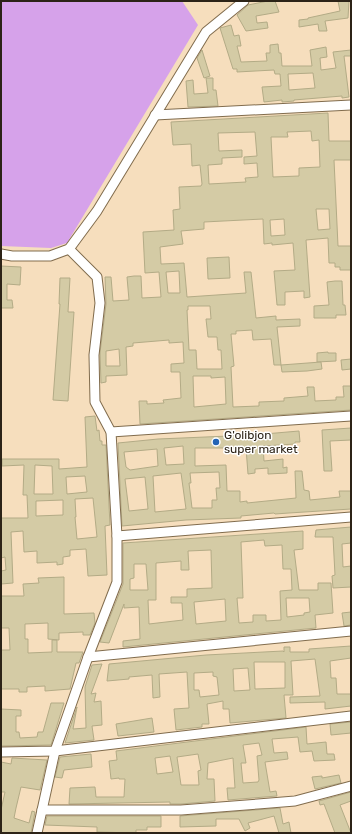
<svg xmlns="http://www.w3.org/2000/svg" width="352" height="834" viewBox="0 0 352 834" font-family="Rubik,sans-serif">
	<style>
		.green { fill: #d6a2ea }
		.building { fill: #d4cba5; stroke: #b3ab86; fill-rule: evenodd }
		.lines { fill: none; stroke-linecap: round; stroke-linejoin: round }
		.minor-casing { stroke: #816c4d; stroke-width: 11 }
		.minor { stroke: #fff; stroke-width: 9 }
		.poi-dot { fill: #2364b5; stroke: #fff; stroke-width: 1.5 }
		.labels { text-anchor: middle; stroke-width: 3; stroke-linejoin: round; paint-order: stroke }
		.poi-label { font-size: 12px; fill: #2c2317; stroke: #fff; text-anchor: start }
	</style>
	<rect width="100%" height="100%" fill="#f6debd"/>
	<polygon class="green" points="1,1 182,1 198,25 67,243 51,248 1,246"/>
	<g class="building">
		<polygon points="268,1 275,1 279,12 256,16 257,23 267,22 268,28 246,31 237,15 248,5"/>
		<polygon points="338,1 349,1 348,18 325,21 327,31 319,31 318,24 299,27 299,20 308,19 308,18 340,11"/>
		<path d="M231,25L234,36L239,35L241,46H237L241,62L267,61L266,53H270V45L278,44L279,53H281L282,66H312L310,50L326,47L327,57L320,58L321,70L336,68L333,52L351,50V56H344L349,97L342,98V96L294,100V101L282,102V100L264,102L262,87L281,86L280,74H275L274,70L237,72V69H233L220,28ZM313,73L315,88L289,90L288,74Z"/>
		<polygon points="202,50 210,76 204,78 197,58"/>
		<polygon points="206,78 213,78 213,90 216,90 218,106 188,107 186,81 193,80 194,94 208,93"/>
		<path d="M328,113L329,141H351V160H334L338,246H351V270H340V267H335V263H329L328,238L306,240L310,297L304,298V291L285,292V305H277L274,271L295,270L293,243L272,245V243L264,244L263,219L204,222V229L181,231L183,244L160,247L161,264L184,263L187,297L246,293L244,272H251L256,318L276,316V320L300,319V326L277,327L281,365H274L271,339L253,340L252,330L236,331V334H231L234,366L231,367L233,407L259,406V402L284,401V398L308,396L307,387H314L315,401L336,400V397H344L343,386H351V410L140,424L139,401H147V404L164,403L163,400L181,398L180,372H171V364L184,363L183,342L169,343V340L133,343V346L126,347L127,375L106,376V382L101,383L100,353L106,304L105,277H111L113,301L129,300L127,277L134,276H141L142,298L161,297L159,272L145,273L143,232L174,230L173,210L180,209L179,187L201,186L202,184L200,165L192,166L191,144L173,145L171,122ZM311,131L312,141L319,140L320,167L299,168V176L273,177L271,137H288L287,132ZM255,132L257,156L244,157V164L257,163L258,177L245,178L246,182L209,184L208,165L222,164V158L242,157V150L219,151L218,133ZM316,209H329L330,229L318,230ZM284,219L285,235L271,236L270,220ZM179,271L180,293H168L166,272ZM188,306H210L211,319H206L208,337H217L218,350H221L222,369H197L196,350H189L187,310H188ZM119,349L120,366H106V351ZM193,376H211V378L225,377L226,404L194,407Z"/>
		<polygon points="229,257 230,278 208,279 207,258"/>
		<polygon points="1,266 21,267 20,285 7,284 7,300 12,300 13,308 1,308"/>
		<polygon points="60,278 70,278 68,312 74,312 68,401 53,400 60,304 59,304"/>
		<polygon points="335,281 342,281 343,305 345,305 346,315 336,315 336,318 314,318 314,306 329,305 327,282"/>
		<polygon points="328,352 328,353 336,353 336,361 317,362 317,353"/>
		<polygon points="351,359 351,369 342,370 341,360"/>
		<polygon points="321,362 322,369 307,371 282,372 281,365"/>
		<path d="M95,416L97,431L99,430L100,441H102V445H106L110,525L105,526L107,575L88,576L86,549L70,550V556L63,557V564L57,565V562L37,563V551L24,552L23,531L11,532L13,583L1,584V571L6,570L5,557L1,558V518H28L27,495H23L24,465L2,466V459H59V469L87,467L85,417ZM35,465L52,466L53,494H34ZM85,476L87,492L67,494L66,477ZM93,498L97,537L77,539L75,517H76L75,499ZM63,500V515L36,516V501Z"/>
		<polygon points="351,428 351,440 330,441 332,471 324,471 322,430"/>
		<path d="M299,431L300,442H295V444L263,446L264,461L283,459V468L287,467V473L268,474V468L255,469V473L248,474L246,448H195V466L226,465L227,491H240V502L247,501V503L296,498L295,471H302L304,490L309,491L310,500L340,497L339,491H351V509L289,513L275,514L274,513L241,516V518L186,520L122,526L118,443L158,439L253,435ZM183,446L184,464L166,465L164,448ZM157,449L158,466L130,470L126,467L124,452ZM219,472L220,488H216L217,500H212V508H192L189,483H191L190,473ZM181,473L186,509L155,512L153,476ZM145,477L148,509L129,511L125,479Z"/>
		<polygon points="351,527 351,543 342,544 343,567 351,566 351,587 333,588 332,576 335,575 333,537 315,537 316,530"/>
		<path d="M303,531V549L294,550L299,590H318V583H331L333,613L315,615L316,628L123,647V641L140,639L139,607L124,608V604L109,643L100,642L123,584V543ZM264,540L265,546L282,545L283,569H291L292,590L280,591L281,620L266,621V615H253V622L239,623L237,598H243L241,542ZM211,550L212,588L187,589V597H171V603H182L183,620L149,624L148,600H156V563L181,561V570H189L188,551ZM134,564H146L148,590H130V579L134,578ZM286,598H309L310,612L304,613V615L287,617ZM225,599L226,621L196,624L194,602Z"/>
		<polygon points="64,577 64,614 94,613 95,623 90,635 83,635 83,632 59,633 59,640 48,639 48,623 25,624 25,639 28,639 28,653 52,652 52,640 57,640 57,652 83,652 79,663 76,663 70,689 45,691 45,686 27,687 27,692 19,692 19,689 1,689 1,650 10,650 9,628 1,628 1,596 24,596 23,584 39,583 38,578"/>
		<polygon points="351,612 351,625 344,626 342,613"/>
		<path d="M351,646V658L330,661L331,678H336L337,694H351V706L325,709V702L290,703V697L320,696L315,659L291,661L293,695H284L286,718L230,723L229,709H223V701L207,704L209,724H202V727L176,730L174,709L189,708L187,672L159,674L160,697L153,698L152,675L129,677V679L107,681L109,664L206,655L283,651L284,652V647H290V652H309V649ZM254,662H285V688L255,689ZM248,668L250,690L234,691L233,669ZM213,672V676L217,677L219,695L200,697L199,690H194V673Z"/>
		<polygon points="102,664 91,694 96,693 94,702 101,701 102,725 92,726 94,740 65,743 77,707 73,729 86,728 85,687 92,665"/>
		<polygon points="51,703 64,703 51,745 1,746 1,709 21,710 21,716 16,716 16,732 19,732 20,738 37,737 38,732 43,732"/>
		<polygon points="152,718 154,732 118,736 116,724"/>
		<polygon points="351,722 351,733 331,735 330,724"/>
		<path d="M306,727L307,744L326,742L327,754H334L335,760L314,761L312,751L300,752L298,737L272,739L274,753L287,752L288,759L265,762L270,792L276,791L277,796L228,800L227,788H235L233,758L208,763L207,779H214L215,801L181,804H170V802L69,804L70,788L95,787L96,797H124L125,779H119V778L111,779L109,761L117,760L116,751ZM259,743L262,755L257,756L259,780L258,782L243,783L241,763H246L243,745ZM198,754L201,770L198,771L199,785H181L177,757ZM170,756L173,772L157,774L155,758Z"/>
		<polygon points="91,754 92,767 64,770 62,778 55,777 60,757"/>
		<polygon points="12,758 47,760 40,790 21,787 16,808 14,818 29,823 32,811 35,812 31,833 1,833 1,810 5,792 1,792 1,762 11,764"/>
		<polygon points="339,775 341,783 315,789 312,777 322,776 322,778"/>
		<polygon points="351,792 351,801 340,805 351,833 335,833 324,804 320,805 319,801"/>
		<polygon points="280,808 283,824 289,822 291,833 279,833 274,816 248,823 250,828 245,831 239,819 216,819 216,826 180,827 180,816"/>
		<polygon points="47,816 161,816 161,827 147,827 147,830 136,830 136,833 97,832 97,827 45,825"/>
	</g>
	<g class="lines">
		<defs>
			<g id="minor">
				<polyline points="155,115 351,105"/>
				<polyline points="1,254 12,256 50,256 69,249 97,211 206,32 244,1"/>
				<polyline points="111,432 351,416"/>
				<polyline points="117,536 351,517"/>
				<polyline points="88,657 351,631"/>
				<polyline points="1,752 55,751 351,716"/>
				<polyline points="42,810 181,810 258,804 295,801 351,786"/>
				<polyline points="37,833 55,751 88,657 117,582 117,536 111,432 95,402 94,355 100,303 97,277 69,249"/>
			</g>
		</defs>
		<use href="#minor" class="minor-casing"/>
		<use href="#minor" class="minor"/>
	</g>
	<circle class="poi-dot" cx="216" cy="442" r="4"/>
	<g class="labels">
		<g class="poi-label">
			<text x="224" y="439">G'olibjon<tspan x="224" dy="14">super market</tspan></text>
		</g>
	</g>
	<rect width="352" height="834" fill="none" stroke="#2c2317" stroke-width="4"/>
</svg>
